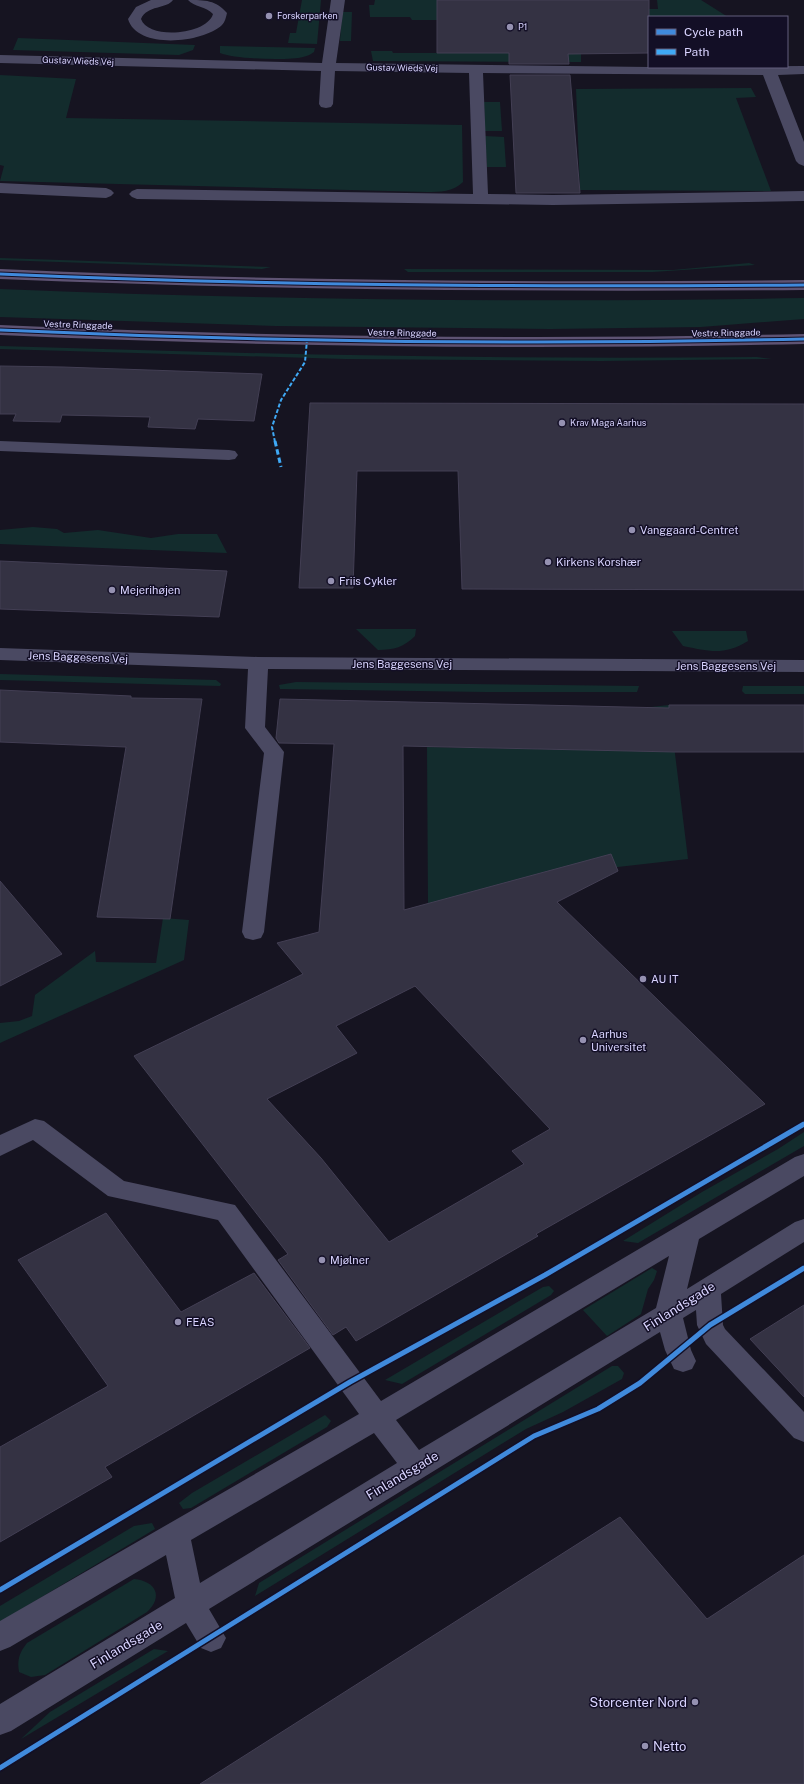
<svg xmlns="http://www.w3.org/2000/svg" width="804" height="1784" viewBox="0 0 804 1784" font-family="'Public Sans',sans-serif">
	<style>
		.green { fill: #132c2d }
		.building { fill: #343243; stroke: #433f54; fill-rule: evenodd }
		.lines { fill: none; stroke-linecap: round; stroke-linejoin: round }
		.minor { fill: #4a4962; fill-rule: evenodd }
		.major { fill: #5e5373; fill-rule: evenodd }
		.quiet-far1 { stroke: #3fa9f5; stroke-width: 2; stroke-dasharray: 4 2; stroke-linecap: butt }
		.quiet { stroke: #3fa9f5; stroke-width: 3; stroke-dasharray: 5.5 3; stroke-linecap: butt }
		.cycleway-far1-casing { stroke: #130f26; stroke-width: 5 }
		.cycleway-casing { stroke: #130f26; stroke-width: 8 }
		.cycleway-far1 { stroke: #408adc; stroke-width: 3 }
		.cycleway { stroke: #408adc; stroke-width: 5 }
		.poi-dot { fill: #9591b1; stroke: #130f26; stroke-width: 1.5 }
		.labels { text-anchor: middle; stroke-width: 3; stroke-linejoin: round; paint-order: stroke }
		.far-poi-label { font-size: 9px; fill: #d9d4ff; stroke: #130f26; text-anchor: start }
		.far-street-label { font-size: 9px; fill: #d9d4ff; stroke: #130f26 }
		.poi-label { font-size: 11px; fill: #d9d4ff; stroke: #130f26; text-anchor: start }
		.street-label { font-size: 11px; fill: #d9d4ff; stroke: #130f26 }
		.near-street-label { font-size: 13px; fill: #d9d4ff; stroke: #130f26 }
		.near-poi-label { font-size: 13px; fill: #d9d4ff; stroke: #130f26; text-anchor: end }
	</style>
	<rect width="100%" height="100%" fill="#161421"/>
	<g class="green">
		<polygon points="302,0 321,0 317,44 288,43 290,33 296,33"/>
		<polygon points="375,0 437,0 544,20 412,20 410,17 370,17 369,5 374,5"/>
		<polygon points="657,0 701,0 728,17 649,17 641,9 658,9"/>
		<polygon points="342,12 352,12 351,41 340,41"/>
		<polygon points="18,38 195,45 193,50 179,55 13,50"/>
		<path d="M220,46L315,48L314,52C311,54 308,56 303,57C288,61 234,59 220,53Z"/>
		<polygon points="371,51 392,51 393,53 581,53 581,62 373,61"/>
		<path d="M0,75L76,79L66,118L462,125L463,182C453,192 440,192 427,192L0,181L4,166L0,165Z"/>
		<polygon points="751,88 756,97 736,98 771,191 580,190 576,89"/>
		<polygon points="484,102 500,102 502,131 485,131"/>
		<polygon points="485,136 504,137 506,167 487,167"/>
		<polygon points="0,258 271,267 262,269 0,260"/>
		<polygon points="749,263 755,265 653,272 408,272 404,269 673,270"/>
		<path d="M0,289C268,300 536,303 804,298V319L701,327L550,329L276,326L0,317Z"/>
		<path d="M0,346C252,354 505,360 757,357L772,359L601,361L345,359L0,349Z"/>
		<polygon points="33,527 57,529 64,533 98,530 151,538 178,534 217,534 227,553 0,544 0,530"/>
		<path d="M356,629H416L415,636C404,647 394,650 378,650Z"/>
		<path d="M672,631H746L748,641C724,656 708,651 683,646Z"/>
		<polygon points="0,674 216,680 221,684 220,686 0,680"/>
		<polygon points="296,682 639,686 637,692 485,692 280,689 279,685"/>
		<polygon points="743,686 804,686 804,694 745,694 742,691"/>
		<polygon points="669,705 688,859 574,872 428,904 427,747 645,751 642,708"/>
		<polygon points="163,918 189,920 184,960 0,1043 0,1023 19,1021 32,1016 35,995 95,951 96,962 156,963"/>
		<polygon points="804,1132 804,1146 638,1243 623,1241 702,1192 778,1149"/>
		<polygon points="652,1268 657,1271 654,1280 648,1289 641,1314 607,1336 583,1310"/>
		<polygon points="549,1286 554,1291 551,1295 402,1384 385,1380 543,1287"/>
		<polygon points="612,1366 618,1366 624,1373 622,1379 563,1412 526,1429 255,1596 259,1583"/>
		<polygon points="325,1415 331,1421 327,1427 191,1508 183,1509 179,1503 192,1493"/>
		<polygon points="152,1523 155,1529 0,1622 0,1606 134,1526"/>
		<path d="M134,1579C155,1581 164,1596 147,1612L45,1675L31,1677L19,1672C17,1660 19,1653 27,1643Z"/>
		<polygon points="154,1649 168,1651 21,1739 50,1712"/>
	</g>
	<g class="building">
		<polygon points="437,0 649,0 649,53 568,54 569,64 509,64 509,53 437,53"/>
		<polygon points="510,75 570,75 580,193 516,193"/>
		<polygon points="0,366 63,367 262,374 254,421 198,419 195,429 148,427 150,417 62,415 60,422 13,421 16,414 0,414"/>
		<polygon points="310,403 804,404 804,590 462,589 458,471 357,471 353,588 299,588"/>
		<polygon points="0,561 227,571 219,617 0,609"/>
		<polygon points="0,690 131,696 131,698 202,699 170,919 97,917 126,747 0,742"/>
		<path d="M280,699L669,708V705H804V752H675L403,746L404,910L611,854L618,871L557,902L765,1104L536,1234L538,1236L356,1341L346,1327L333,1335L278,1260L288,1254L134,1056L303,974L277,943L319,932L334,744L279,743L276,738ZM415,986L550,1129L512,1151L524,1164L389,1242L321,1158L267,1099L357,1053L336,1026Z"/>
		<polygon points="0,881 62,954 0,986"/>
		<polygon points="106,1213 181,1312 254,1273 310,1348 105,1467 112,1477 0,1542 0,1447 108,1386 18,1260"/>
		<polygon points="804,1305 804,1397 750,1339"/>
		<polygon points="620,1517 707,1619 804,1555 804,1784 200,1784"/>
	</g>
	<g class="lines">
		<g class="minor">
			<path d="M151,0H173C167,9 147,5 141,19C148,40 207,35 213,14C206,6 194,7 188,0C205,0 216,0 227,13C226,17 225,22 222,25C203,43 137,50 128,19L136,7Z"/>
			<polygon points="331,0 345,0 336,63 649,67 804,66 804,74 778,75 804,142 804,166 799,164 796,161 763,75 483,73 488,194 553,195 804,191 804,201 553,205 137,199 132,197 129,194 132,191 137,189 473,194 469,73 335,71 333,104 331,107 326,108 321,107 319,104 321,71 0,63 0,55 322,63"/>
			<polygon points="0,183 106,188 111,190 114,193 111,196 106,198 0,193"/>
			<polygon points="0,441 229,450 235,451 238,455 235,459 229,460 0,451"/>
			<polygon points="0,648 258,657 804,660 804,672 268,669 265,727 284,752 264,932 261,938 253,940 245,938 242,932 264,753 245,728 248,669 0,660"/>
			<path d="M35,1119L44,1121L124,1181L235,1205L381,1401L795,1157L804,1154V1176L699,1239L687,1289L795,1222L804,1219V1242L721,1294L723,1325L725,1329L804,1412V1442L794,1438L706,1344L697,1325L696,1310L683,1318L691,1350L696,1361L692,1369L683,1372L674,1369L665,1350L660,1332L209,1609L226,1638L221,1648L211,1652L201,1648L186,1623L11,1731L0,1735V1704L175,1598L166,1555L10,1647L0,1651V1621L359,1414L218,1220L108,1196L33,1140L0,1156V1135ZM669,1256L656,1308L419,1450L396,1420ZM374,1433L397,1463L200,1583L191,1540Z"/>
		</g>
		<g class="major">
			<path d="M0,269C268,281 536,283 804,280V290C536,292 268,290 0,279Z"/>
			<path d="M0,325C268,337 536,340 804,334V344C536,350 268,347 0,335Z"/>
		</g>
		<polyline class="quiet-far1" points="275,442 272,427 281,400 305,362 307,340"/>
		<polyline class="quiet" points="275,441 281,467"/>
		<defs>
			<g id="cycleway-far1">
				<path d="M0,274C268,286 536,287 804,285"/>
				<path d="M0,330C268,342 536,345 804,339"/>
			</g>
			<g id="cycleway">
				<polyline points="0,1590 350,1382 545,1275 804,1124"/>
				<polyline points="0,1768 534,1436 598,1409 640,1383 710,1325 804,1268"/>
			</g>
		</defs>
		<use href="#cycleway-far1" class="cycleway-far1-casing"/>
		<use href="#cycleway" class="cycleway-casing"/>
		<use href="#cycleway-far1" class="cycleway-far1"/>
		<use href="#cycleway" class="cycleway"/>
	</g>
	<g class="poi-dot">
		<circle cx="269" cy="16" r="4"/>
		<circle cx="510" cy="27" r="4"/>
		<circle cx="562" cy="423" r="4"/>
		<circle cx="632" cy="530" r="4"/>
		<circle cx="548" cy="562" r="4"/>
		<circle cx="331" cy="581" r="4"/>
		<circle cx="112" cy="590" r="4"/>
		<circle cx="643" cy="979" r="4"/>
		<circle cx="583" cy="1040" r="4"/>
		<circle cx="322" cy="1260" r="4"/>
		<circle cx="178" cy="1322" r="4"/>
		<circle cx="695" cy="1702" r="4"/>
		<circle cx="645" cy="1746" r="4"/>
	</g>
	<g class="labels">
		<g class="far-poi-label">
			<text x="277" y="19">Forskerparken</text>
			<text x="518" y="30">P1</text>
			<text x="570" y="426">Krav Maga Aarhus</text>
		</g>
		<g class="far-street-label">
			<text transform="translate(78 61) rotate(2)" y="3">Gustav Wieds Vej</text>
			<text transform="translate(402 68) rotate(1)" y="3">Gustav Wieds Vej</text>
			<text transform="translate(78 325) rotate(2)" y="3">Vestre Ringgade</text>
			<text transform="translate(402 333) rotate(1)" y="3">Vestre Ringgade</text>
			<text transform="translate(726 333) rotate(-1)" y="3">Vestre Ringgade</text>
		</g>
		<g class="poi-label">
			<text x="640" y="534">Vanggaard-Centret</text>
			<text x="556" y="566">Kirkens Korshær</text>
			<text x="339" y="585">Friis Cykler</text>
			<text x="120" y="594">Mejerihøjen</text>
			<text x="651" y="983">AU IT</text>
			<text x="591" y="1038">Aarhus<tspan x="591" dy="13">Universitet</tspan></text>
			<text x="330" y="1264">Mjølner</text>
			<text x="186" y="1326">FEAS</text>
		</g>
		<g class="street-label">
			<text transform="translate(78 657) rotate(2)" y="4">Jens Baggesens Vej</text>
			<text x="402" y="668">Jens Baggesens Vej</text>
			<text x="726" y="670">Jens Baggesens Vej</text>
		</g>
		<g class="near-street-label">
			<text transform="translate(679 1306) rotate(-32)" y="5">Finlandsgade</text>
			<text transform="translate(402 1475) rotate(-31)" y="5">Finlandsgade</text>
			<text transform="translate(126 1644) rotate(-31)" y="5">Finlandsgade</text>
		</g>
		<g class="near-poi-label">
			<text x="687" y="1707">Storcenter Nord</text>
			<text x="653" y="1751" text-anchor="start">Netto</text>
		</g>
	</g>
	<rect x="648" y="16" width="140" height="52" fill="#130f26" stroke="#625e7d"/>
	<rect x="656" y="29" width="20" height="6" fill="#408adc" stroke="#625e7d"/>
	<text x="684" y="36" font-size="12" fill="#d9d4ff">Cycle path</text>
	<rect x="656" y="49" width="20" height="6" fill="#3fa9f5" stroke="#625e7d"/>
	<text x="684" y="56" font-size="12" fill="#d9d4ff">Path</text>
</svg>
